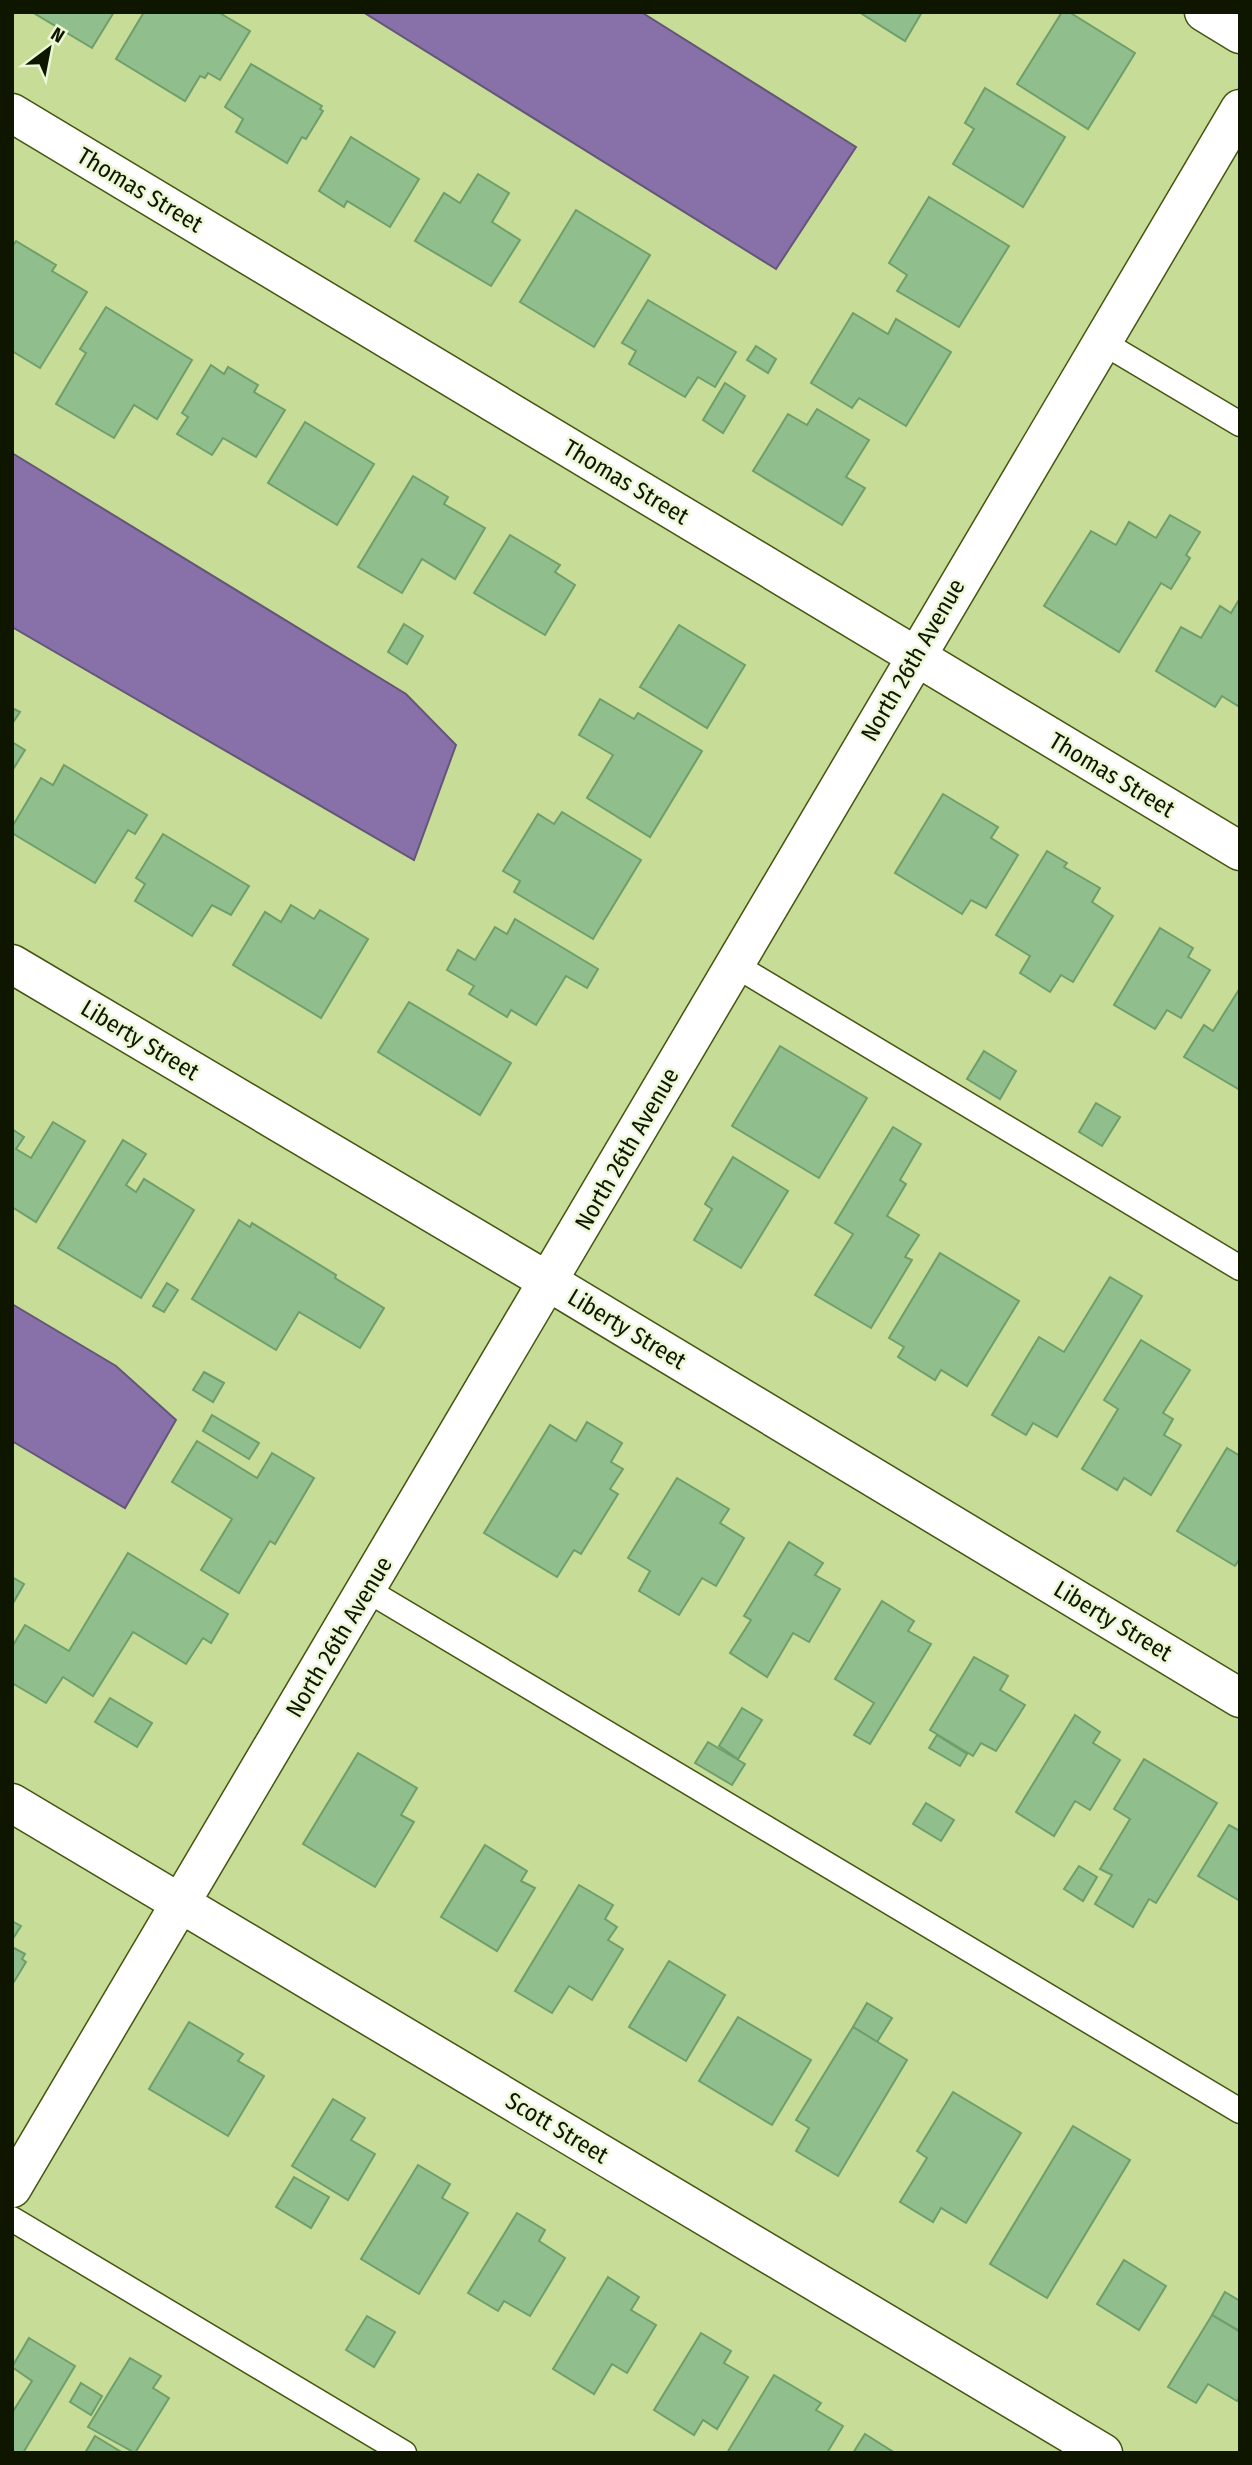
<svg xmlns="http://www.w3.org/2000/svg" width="1252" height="2465" viewBox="0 0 1252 2465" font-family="'Fira Sans Condensed',sans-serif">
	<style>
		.water { fill: #8871a9; stroke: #645676; stroke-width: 2 }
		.building { fill: #90be8c; stroke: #6e9f6a; stroke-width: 2 }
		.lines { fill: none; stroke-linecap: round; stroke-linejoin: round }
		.service-casing { stroke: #445510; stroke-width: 27 }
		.minor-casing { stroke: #445510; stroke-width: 41 }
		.tertiary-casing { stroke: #445510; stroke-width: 41 }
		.service { stroke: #fff; stroke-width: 24 }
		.minor { stroke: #fff; stroke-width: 38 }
		.tertiary { stroke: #fff; stroke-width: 38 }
		.labels { text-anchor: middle; stroke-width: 5; stroke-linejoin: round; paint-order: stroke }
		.street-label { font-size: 24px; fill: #0f1600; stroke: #ecf8d5 }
	</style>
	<rect width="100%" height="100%" fill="#c6dc97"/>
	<g class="water">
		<polygon points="363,12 641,12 856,147 776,269"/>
		<polygon points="12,453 406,694 456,745 414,860 12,627"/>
		<polygon points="12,1304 116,1366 176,1420 125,1508 12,1441"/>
	</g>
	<g class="building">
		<polygon points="32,12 114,12 92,48"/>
		<polygon points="144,12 218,12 250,31 220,80 208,73 205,78 200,76 185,101 116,59"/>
		<polygon points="859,12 922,12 905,41"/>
		<polygon points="1062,12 1069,12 1135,53 1088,129 1017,84"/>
		<polygon points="251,64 322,106 320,109 323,111 306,139 302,137 287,163 236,132 243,119 225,107"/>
		<polygon points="985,88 1065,137 1023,207 953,164 974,129 965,123"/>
		<polygon points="351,137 419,179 390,227 347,201 344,207 319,191"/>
		<polygon points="478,174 509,193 492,222 520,240 491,286 415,241 444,193 460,203"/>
		<polygon points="929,197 1009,246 959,327 897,291 907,275 889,263"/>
		<polygon points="576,210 650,255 594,347 520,302"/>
		<polygon points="16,241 56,265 52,271 87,292 40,368 12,351 12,247"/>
		<polygon points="648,300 736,352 715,387 698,377 685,397 629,364 636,351 622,343"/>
		<polygon points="106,307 192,360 157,419 134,405 114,438 56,404 86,353 80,349"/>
		<polygon points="853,313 888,334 896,319 951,352 906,426 859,398 852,408 811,383"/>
		<polygon points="756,346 776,359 768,373 747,360"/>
		<polygon points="211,365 224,374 228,367 258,385 254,392 285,410 256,457 223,438 212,455 177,434 188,417 182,413"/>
		<polygon points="725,383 745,396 723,433 703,420"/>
		<polygon points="817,409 869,440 846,477 865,488 842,525 753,471 788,414 807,425"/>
		<polygon points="305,422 374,464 337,525 268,483"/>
		<polygon points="413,476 448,497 444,504 485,528 455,579 422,559 402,593 358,567"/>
		<polygon points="1170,515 1200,532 1186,555 1190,558 1171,589 1161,583 1119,652 1044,606 1091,531 1116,545 1129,522 1156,538"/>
		<polygon points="510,535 560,565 555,572 575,585 545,635 474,593"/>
		<polygon points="1240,598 1240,702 1238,706 1222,696 1215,707 1156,671 1181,627 1201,638 1220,606 1231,613"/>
		<polygon points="404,624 423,636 407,664 388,652"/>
		<polygon points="679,625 745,665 707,728 640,687"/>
		<polygon points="600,699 634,719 638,713 702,751 650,837 587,798 613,755 579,735"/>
		<polygon points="12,708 20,712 12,724"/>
		<polygon points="12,742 25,750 12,771"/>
		<polygon points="64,765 147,815 135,834 128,830 95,883 12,833 12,827 41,778 53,785"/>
		<polygon points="943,794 998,827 991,838 1018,855 986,908 971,900 962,914 895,873"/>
		<polygon points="562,812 641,860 593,939 514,892 520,881 503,871 538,814 554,824"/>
		<polygon points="163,834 249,886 231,915 212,905 192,936 135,901 145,884 136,878"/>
		<polygon points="1047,851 1067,863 1064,867 1100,888 1092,902 1113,916 1073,982 1061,975 1050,992 1020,973 1030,956 996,935"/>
		<polygon points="291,905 314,919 320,910 368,939 321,1018 233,965 265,912 281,922"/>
		<polygon points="515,919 598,969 587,988 566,976 536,1025 511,1010 507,1017 469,994 474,986 447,970 458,950 475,960 495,927 507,934"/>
		<polygon points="1160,928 1193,948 1188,957 1210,970 1181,1018 1167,1010 1155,1029 1114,1005"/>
		<polygon points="1240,988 1240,1090 1184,1057 1204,1025 1213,1031"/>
		<polygon points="409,1002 511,1063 480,1115 378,1052"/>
		<polygon points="780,1046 867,1098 819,1178 732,1126"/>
		<polygon points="984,1051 1016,1071 1000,1099 967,1079"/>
		<polygon points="1096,1103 1120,1117 1102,1146 1079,1132"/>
		<polygon points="53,1122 85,1141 36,1222 12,1207 12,1129 24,1137 16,1149 31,1158"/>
		<polygon points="893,1127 921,1144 900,1180 906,1184 887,1216 919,1235 905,1257 912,1260 871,1328 815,1295 853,1234 835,1223"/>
		<polygon points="123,1140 146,1154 126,1185 136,1192 144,1179 194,1210 141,1298 58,1248"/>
		<polygon points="733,1157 788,1191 741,1268 694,1240 712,1209 705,1204"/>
		<polygon points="239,1220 250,1227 252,1223 336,1275 335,1278 384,1308 360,1348 299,1312 276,1350 192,1299"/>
		<polygon points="940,1253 1019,1301 967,1386 941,1370 935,1380 898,1357 904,1347 889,1338"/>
		<polygon points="1110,1277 1142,1296 1057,1437 1033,1423 1026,1435 992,1415 1039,1337 1064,1352"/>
		<polygon points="167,1283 178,1290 164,1312 153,1306"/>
		<polygon points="1141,1340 1190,1370 1163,1413 1173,1419 1164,1435 1181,1445 1151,1495 1124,1478 1117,1490 1082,1469 1118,1409 1104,1400"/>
		<polygon points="204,1372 224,1383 213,1402 193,1390"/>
		<polygon points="212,1415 259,1443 249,1459 203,1431"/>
		<polygon points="587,1422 622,1443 611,1462 623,1469 610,1489 618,1494 581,1554 574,1550 557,1577 484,1533 550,1425 576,1441"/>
		<polygon points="197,1441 257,1478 272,1453 314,1478 275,1544 270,1541 239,1593 201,1570 232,1519 172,1482"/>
		<polygon points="1227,1448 1240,1456 1240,1558 1235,1566 1177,1531"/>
		<polygon points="677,1478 729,1509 720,1523 744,1538 716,1586 702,1578 679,1615 639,1591 650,1571 628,1558"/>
		<polygon points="789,1542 823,1563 815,1575 840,1589 809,1642 793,1633 767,1677 730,1653 751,1620 744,1616"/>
		<polygon points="128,1553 228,1614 211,1643 203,1638 186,1664 133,1632 93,1696 63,1677 46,1703 12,1683 12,1647 25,1625 69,1651"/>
		<polygon points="12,1577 24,1584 12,1605"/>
		<polygon points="882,1601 914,1621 908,1631 931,1644 870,1744 854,1735 874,1703 835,1679"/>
		<polygon points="974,1657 1008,1676 1000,1690 1025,1705 996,1751 981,1743 973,1756 930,1730"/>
		<polygon points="110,1698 152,1723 137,1747 95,1722"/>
		<polygon points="742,1708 762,1720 738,1759 719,1746"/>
		<polygon points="1075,1715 1100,1732 1093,1743 1120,1760 1090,1810 1075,1801 1054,1836 1016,1812"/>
		<polygon points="937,1735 967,1754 960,1766 929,1748"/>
		<polygon points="708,1742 745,1764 732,1785 695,1763"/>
		<polygon points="358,1753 417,1788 401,1815 414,1822 375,1887 303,1844"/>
		<polygon points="1144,1759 1217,1803 1156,1903 1149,1899 1133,1927 1095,1904 1112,1875 1100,1869 1130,1819 1114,1809"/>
		<polygon points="926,1803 954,1820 941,1841 913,1824"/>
		<polygon points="1229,1825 1240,1831 1240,1901 1198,1876"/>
		<polygon points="485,1845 527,1871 521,1881 535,1888 497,1951 441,1917"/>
		<polygon points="1079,1866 1097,1877 1083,1901 1064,1889"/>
		<polygon points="579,1885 613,1905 605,1919 617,1927 608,1940 623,1949 592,2000 569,1986 552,2013 515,1991"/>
		<polygon points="12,1921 21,1926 12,1940"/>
		<polygon points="12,1947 25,1954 22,1959 26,1962 12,1985"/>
		<polygon points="669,1961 725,1995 686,2061 629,2027"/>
		<polygon points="867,2003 892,2018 877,2042 853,2027"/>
		<polygon points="738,2017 811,2060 772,2125 699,2081"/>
		<polygon points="189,2022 243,2054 238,2061 264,2076 228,2136 149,2089"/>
		<polygon points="853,2027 907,2060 838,2176 796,2151 809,2128 796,2120"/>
		<polygon points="953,2092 1021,2133 966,2223 941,2208 933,2222 900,2202 927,2158 917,2151"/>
		<polygon points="333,2099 365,2118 351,2140 375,2154 348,2200 292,2166"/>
		<polygon points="1073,2126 1130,2160 1047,2298 990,2264"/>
		<polygon points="418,2165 450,2184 442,2198 468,2213 419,2294 361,2259"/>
		<polygon points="294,2177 329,2197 311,2228 276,2207"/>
		<polygon points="517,2213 545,2230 539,2241 565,2258 530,2316 504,2301 498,2311 468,2293"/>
		<polygon points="1124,2260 1166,2286 1139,2330 1097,2304"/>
		<polygon points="608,2277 639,2297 631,2310 656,2325 627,2373 612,2364 594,2394 553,2369"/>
		<polygon points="1225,2292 1240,2301 1240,2327 1238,2330 1212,2315"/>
		<polygon points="1212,2315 1240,2332 1240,2396 1237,2401 1208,2384 1196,2403 1168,2387"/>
		<polygon points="367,2316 395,2332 374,2367 346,2350"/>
		<polygon points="701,2333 731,2351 724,2363 748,2377 717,2429 703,2420 694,2435 654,2410"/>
		<polygon points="29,2338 75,2366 23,2453 12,2453 12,2413 32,2381 12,2367"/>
		<polygon points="130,2358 161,2376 153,2388 169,2398 135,2453 88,2427"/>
		<polygon points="774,2375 821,2403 816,2410 843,2426 827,2453 727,2453"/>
		<polygon points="81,2383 102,2396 91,2415 70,2402"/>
		<polygon points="865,2434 895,2453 853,2453"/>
		<polygon points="95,2436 123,2453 85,2453"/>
	</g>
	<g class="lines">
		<defs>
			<g id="service">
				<polyline points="1102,342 1240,424"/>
				<polyline points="735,965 1240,1268"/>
				<polyline points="367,1590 1240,2111"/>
				<polyline points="12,2219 404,2453"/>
			</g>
			<g id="minor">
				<polyline points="1204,12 1240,34"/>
				<polyline points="12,113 1240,851"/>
				<polyline points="12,964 549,1282 1240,1698"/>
				<polyline points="12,1803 1103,2453"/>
			</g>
			<polyline id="tertiary" points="12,2188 1240,109"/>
		</defs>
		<use href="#service" class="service-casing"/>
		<use href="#minor" class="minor-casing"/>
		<use href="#tertiary" class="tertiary-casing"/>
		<use href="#service" class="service"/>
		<use href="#minor" class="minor"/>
		<use href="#tertiary" class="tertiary"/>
	</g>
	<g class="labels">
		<g class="street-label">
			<text transform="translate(140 190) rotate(31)" y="8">Thomas Street</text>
			<text transform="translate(626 482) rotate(31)" y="8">Thomas Street</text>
			<text transform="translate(913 660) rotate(-60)" y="8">North 26th Avenue</text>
			<text transform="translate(1112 775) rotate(31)" y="8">Thomas Street</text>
			<text transform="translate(140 1040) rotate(31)" y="8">Liberty Street</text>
			<text transform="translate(627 1149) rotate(-60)" y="8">North 26th Avenue</text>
			<text transform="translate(627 1329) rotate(31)" y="8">Liberty Street</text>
			<text transform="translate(1113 1621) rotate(31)" y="8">Liberty Street</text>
			<text transform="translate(339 1637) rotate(-59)" y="8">North 26th Avenue</text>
			<text transform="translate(557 2128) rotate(31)" y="8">Scott Street</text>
		</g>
	</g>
	<rect width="1252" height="2465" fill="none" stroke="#0f1600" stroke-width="28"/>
	<g transform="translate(49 49) rotate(32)" stroke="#ecf8d5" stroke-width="5" paint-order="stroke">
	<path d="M0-5L12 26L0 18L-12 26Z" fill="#0f1600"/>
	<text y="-10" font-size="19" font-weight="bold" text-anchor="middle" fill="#0f1600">N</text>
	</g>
</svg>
